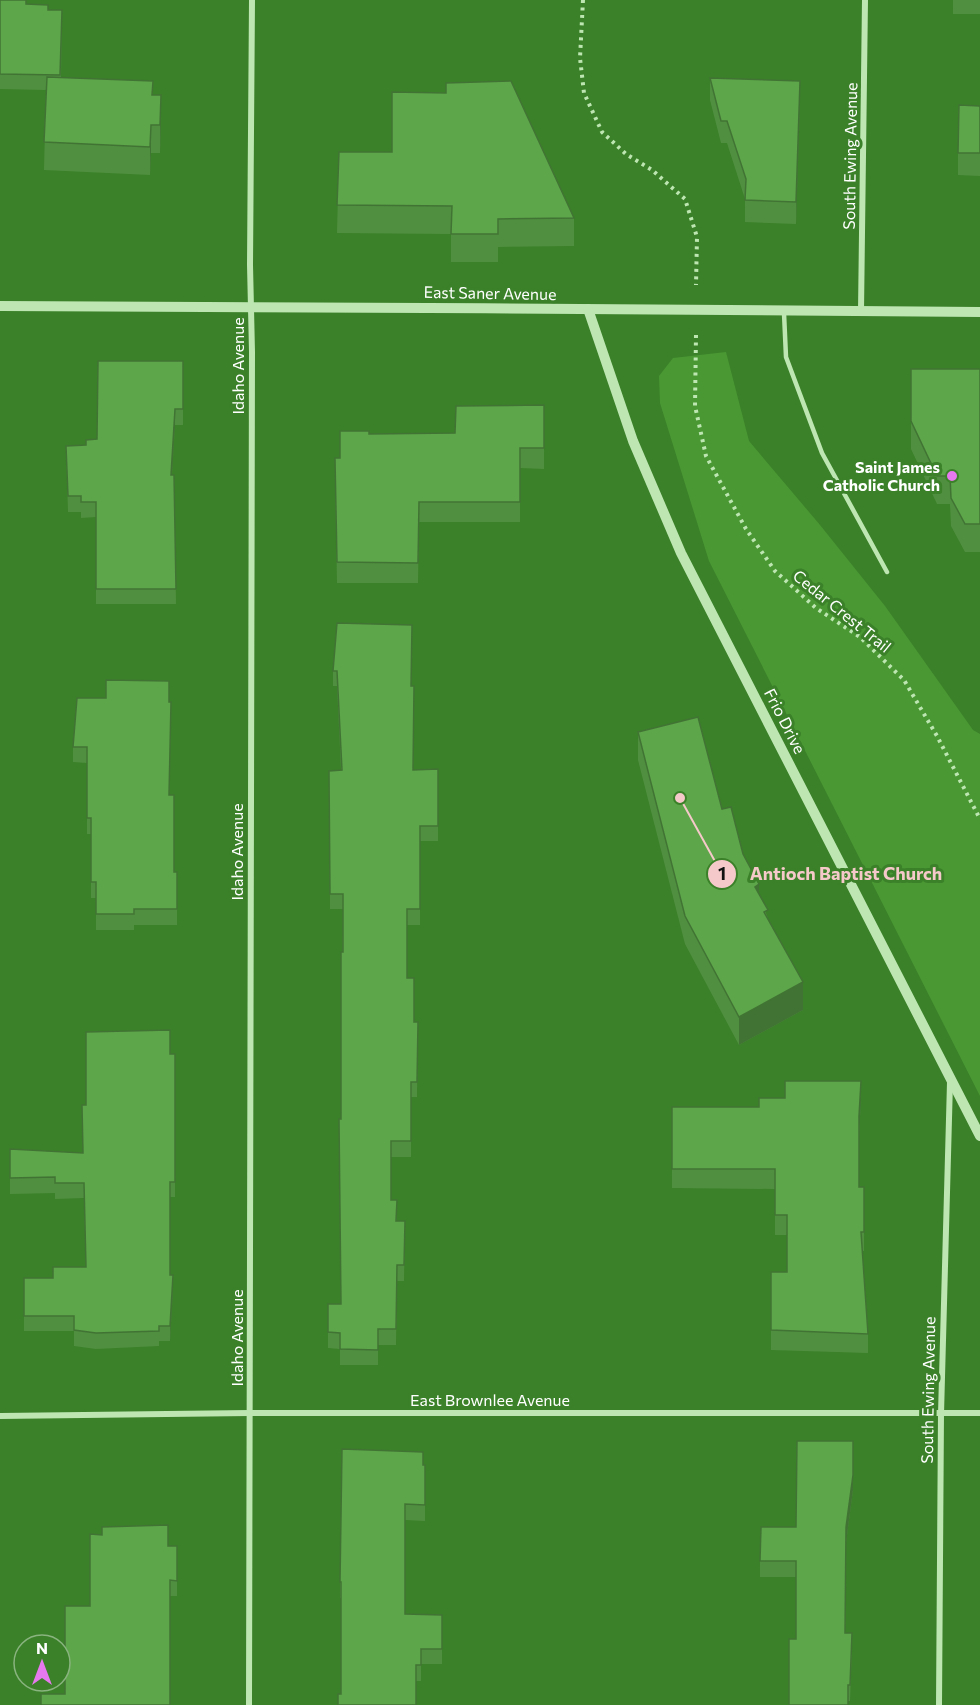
<svg xmlns="http://www.w3.org/2000/svg" width="980" height="1705" viewBox="0 0 980 1705" font-family="Commissioner,sans-serif">
	<style>
		.green { fill: #4a9834 }
		.lines { fill: none; stroke-linecap: round; stroke-linejoin: round }
		.path { stroke: #bde6b2; stroke-width: 4; stroke-dasharray: 3 4.5; stroke-linecap: butt }
		.service { stroke: #bde6b2; stroke-width: 4.5 }
		.minor { stroke: #bde6b2; stroke-width: 6 }
		.tertiary { stroke: #bde6b2; stroke-width: 10 }
		.wall { fill: #508f40 }
		.shaded-wall { fill: #417434 }
		.building { fill: #5da64a; stroke: #417434; stroke-width: 1.5 }
		.poi-dot { fill: #e679ed; stroke: #3b8129; stroke-width: 2 }
		.labels { text-anchor: middle; stroke-width: 6; stroke-linejoin: round; paint-order: stroke }
		.street-label { font-size: 16px; fill: #fff; stroke: #3b8129 }
		.poi-label { font-size: 16px; font-weight: bold; fill: #fff; stroke: #3b8129; text-anchor: end }
		.leader { fill: none; stroke: #f5c9c9; stroke-width: 2 }
		.callout-dot { fill: #f5c9c9; stroke: #3b8129; stroke-width: 2 }
		.mark-label { font-size: 18px; text-anchor: middle; font-weight: bold; fill: #111 }
		.callout-label { font-size: 18px; text-anchor: middle; font-weight: bold; fill: #f5c9c9; stroke: #3b8129; stroke-width: 6; stroke-linejoin: round; paint-order: stroke }
	</style>
	<rect width="100%" height="100%" fill="#3b8129"/>
	<polygon class="green" points="726,352 749,441 820,525 885,606 973,730 980,734 980,1096 709,561 660,403 659,376 673,358"/>
	<g class="lines">
		<g class="path">
			<polyline points="583,0 580,58 584,93 602,132 626,154 652,170 685,199 697,237 696,285"/>
			<polyline points="696,335 695,406 706,456 746,529 775,571 816,608 860,637 904,680 937,736 980,819"/>
		</g>
		<polyline class="service" points="784,313 786,357 822,453 887,572"/>
		<g class="minor">
			<polyline points="861,311 865,0"/>
			<polyline points="0,1416 250,1413 980,1413"/>
			<polyline points="249,1705 252,352 250,265 252,0"/>
			<polyline points="939,1705 941,1414 950,1082"/>
		</g>
		<g class="tertiary">
			<path d="M0,306C327,305 653,311 980,312"/>
			<polyline points="588,309 633,441 681,553 980,1136"/>
		</g>
	</g>
	<g class="wall">
		<polygon points="0,0 26,4 48,10 62,10 61,77 153,95 161,123 160,153 151,153 150,175 44,170 46,90 0,89"/>
		<rect x="953" y="0" width="27" height="14"/>
		<polygon points="710,78 800,103 796,224 745,222 745,199 727,143 721,143 710,100"/>
		<polygon points="980,106 980,176 958,175 958,153"/>
		<polygon points="339,152 574,218 574,246 498,247 498,262 451,262 451,234 337,233"/>
		<polygon points="183,361 183,425 175,425 172,475 174,475 176,604 96,604 96,517 81,518 81,512 68,512 66,446 86,445 97,439"/>
		<polygon points="911,369 980,369 980,552 965,552 951,526 950,504 937,504 911,449"/>
		<polygon points="544,405 544,469 520,468 520,522 419,522 418,583 337,583 335,479 340,458 455,433"/>
		<polygon points="337,623 411,686 413,770 438,769 438,841 420,841 420,925 407,925 407,978 414,1022 418,1022 417,1097 411,1097 411,1157 391,1157 391,1200 397,1221 405,1221 404,1281 397,1281 396,1345 378,1345 378,1365 340,1365 340,1349 328,1348 328,1304 341,1304 341,1119 343,909 330,909 329,786 341,770 337,686 333,686 333,671"/>
		<polygon points="77,698 169,795 174,872 177,872 177,925 134,925 134,930 96,930 96,898 91,898 91,834 87,834 87,763 73,762 73,747"/>
		<polygon points="638,732 722,809 743,854 759,895 803,1010 739,1045 685,944 638,760"/>
		<polygon points="170,1054 175,1054 175,1197 170,1197 170,1275 173,1290 170,1341 159,1341 159,1346 96,1349 74,1346 74,1331 24,1331 24,1278 53,1278 86,1267 84,1198 55,1199 55,1193 10,1194 10,1149 83,1153 86,1105"/>
		<polygon points="861,1100 859,1135 859,1187 864,1187 864,1251 862,1251 868,1334 868,1353 771,1350 771,1272 787,1272 787,1235 775,1235 775,1189 672,1188 672,1107 759,1107"/>
		<polygon points="423,1465 425,1465 425,1521 405,1520 405,1614 442,1615 442,1664 421,1664 421,1681 416,1681 341,1694 341,1598 340,1598 340,1582"/>
		<polygon points="853,1490 846,1543 845,1633 852,1648 850,1701 848,1701 796,1639 796,1577 760,1577 760,1561 796,1527"/>
		<polygon points="168,1546 177,1546 177,1596 170,1596 65,1694 90,1606"/>
	</g>
	<g class="shaded-wall">
		<polygon points="800,81 800,103 796,224 796,202"/>
		<polygon points="161,95 161,123 160,153 160,125"/>
		<polygon points="151,125 151,153 150,175 150,147"/>
		<polygon points="175,409 175,425 171,490 171,475"/>
		<polygon points="759,884 759,912 755,887"/>
		<polygon points="803,982 803,1010 739,1045 739,1017"/>
		<polygon points="861,1081 861,1100 859,1135 859,1116"/>
		<polygon points="173,1275 173,1290 170,1341 170,1326"/>
		<polygon points="853,1475 853,1490 846,1543 846,1527"/>
	</g>
	<g class="building">
		<polygon points="0,0 26,0 26,4 48,5 48,10 62,10 60,75 0,74"/>
		<polygon points="47,77 153,81 152,95 161,95 160,125 151,125 150,147 44,142"/>
		<polygon points="710,78 800,81 796,202 745,200 746,179 727,121 721,121"/>
		<polygon points="511,81 574,218 498,219 498,234 451,234 452,206 337,205 339,152 392,152 392,92 446,93 446,83"/>
		<polygon points="959,105 980,106 980,153 958,153"/>
		<polygon points="98,361 183,361 183,409 175,409 171,475 174,475 176,589 96,589 96,502 81,502 81,496 68,496 66,446 86,445 86,440 97,439"/>
		<polygon points="911,369 980,369 980,524 965,524 951,498 950,476 937,476 911,421"/>
		<polygon points="544,405 544,448 520,448 520,502 419,502 418,563 337,562 335,458 340,458 340,431 369,431 369,434 455,433 456,406"/>
		<polygon points="337,623 412,625 411,686 414,686 413,770 438,769 438,826 420,826 420,909 407,909 407,978 414,978 414,1022 418,1022 417,1082 411,1082 411,1141 391,1141 391,1200 397,1200 396,1221 405,1221 404,1265 397,1265 396,1329 378,1329 378,1350 340,1349 340,1333 328,1332 328,1304 341,1304 339,1119 341,1119 341,952 343,952 343,894 330,894 329,771 342,770 337,671 333,671"/>
		<polygon points="106,680 169,681 169,702 171,702 169,795 174,795 174,872 177,872 177,909 134,909 134,914 96,914 96,882 91,882 91,818 87,818 87,747 73,747 77,698 106,698"/>
		<polygon points="698,717 722,809 731,807 743,854 759,884 755,887 768,910 764,912 803,982 739,1017 685,916 638,732"/>
		<polygon points="170,1030 170,1054 175,1054 175,1182 170,1182 170,1275 173,1275 170,1326 159,1326 159,1331 96,1333 74,1330 74,1316 24,1316 24,1278 53,1278 53,1267 86,1267 84,1183 55,1183 55,1177 10,1178 10,1149 83,1153 82,1105 86,1105 86,1032"/>
		<polygon points="785,1081 861,1081 859,1116 859,1187 864,1187 864,1232 861,1232 868,1334 771,1330 771,1272 787,1272 787,1215 775,1215 775,1169 672,1169 672,1107 759,1107 759,1098 785,1098"/>
		<polygon points="797,1441 853,1441 853,1475 846,1527 845,1633 852,1633 850,1685 848,1685 848,1705 789,1705 789,1639 796,1639 796,1561 760,1561 761,1527 796,1527"/>
		<polygon points="342,1449 423,1452 423,1465 425,1465 425,1505 405,1504 405,1614 442,1615 442,1649 421,1649 421,1665 416,1665 416,1705 338,1705 338,1694 341,1694 341,1582 340,1582"/>
		<polygon points="168,1525 168,1546 177,1546 177,1581 170,1580 170,1705 41,1705 41,1694 65,1694 65,1606 90,1606 90,1534 102,1535 102,1527"/>
	</g>
	<circle class="poi-dot" cx="952" cy="476" r="6"/>
	<g class="labels">
		<g class="street-label">
			<text transform="translate(850 156) rotate(-89)" y="6">South Ewing Avenue</text>
			<text transform="translate(490 293) rotate(1)" y="6">East Saner Avenue</text>
			<text transform="translate(238 366) rotate(-90)" y="6">Idaho Avenue</text>
			<text transform="translate(842 611) rotate(39)" y="6">Cedar Crest Trail</text>
			<text transform="translate(785 721) rotate(63)" y="6">Frio Drive</text>
			<text transform="translate(237 852) rotate(-90)" y="6">Idaho Avenue</text>
			<text transform="translate(237 1338) rotate(-90)" y="6">Idaho Avenue</text>
			<text transform="translate(928 1390) rotate(-89)" y="6">South Ewing Avenue</text>
			<text x="490" y="1406">East Brownlee Avenue</text>
		</g>
		<g class="poi-label">
			<text x="940" y="473">Saint James<tspan x="940" dy="18">Catholic Church</tspan></text>
		</g>
	</g>
	<path class="leader" d="M680 798L722 874"/>
	<g class="callout-dot">
		<circle cx="680" cy="798" r="6"/>
		<circle cx="722" cy="874" r="15"/>
	</g>
	<g class="mark-label">
		<text x="722" y="880">1</text>
	</g>
	<g class="callout-label">
		<text x="846" y="880">Antioch Baptist Church</text>
	</g>
	<g transform="translate(42 1663)"><circle r="28" fill="#3b8129" stroke="#89b37f" stroke-width="1.5"/>
	<path d="M0-4.5L10 22L0 15L-10 22Z" fill="#e679ed"/>
	<text y="-9" font-size="16" font-weight="bold" text-anchor="middle" fill="#ffffff">N</text>
	</g>
</svg>
